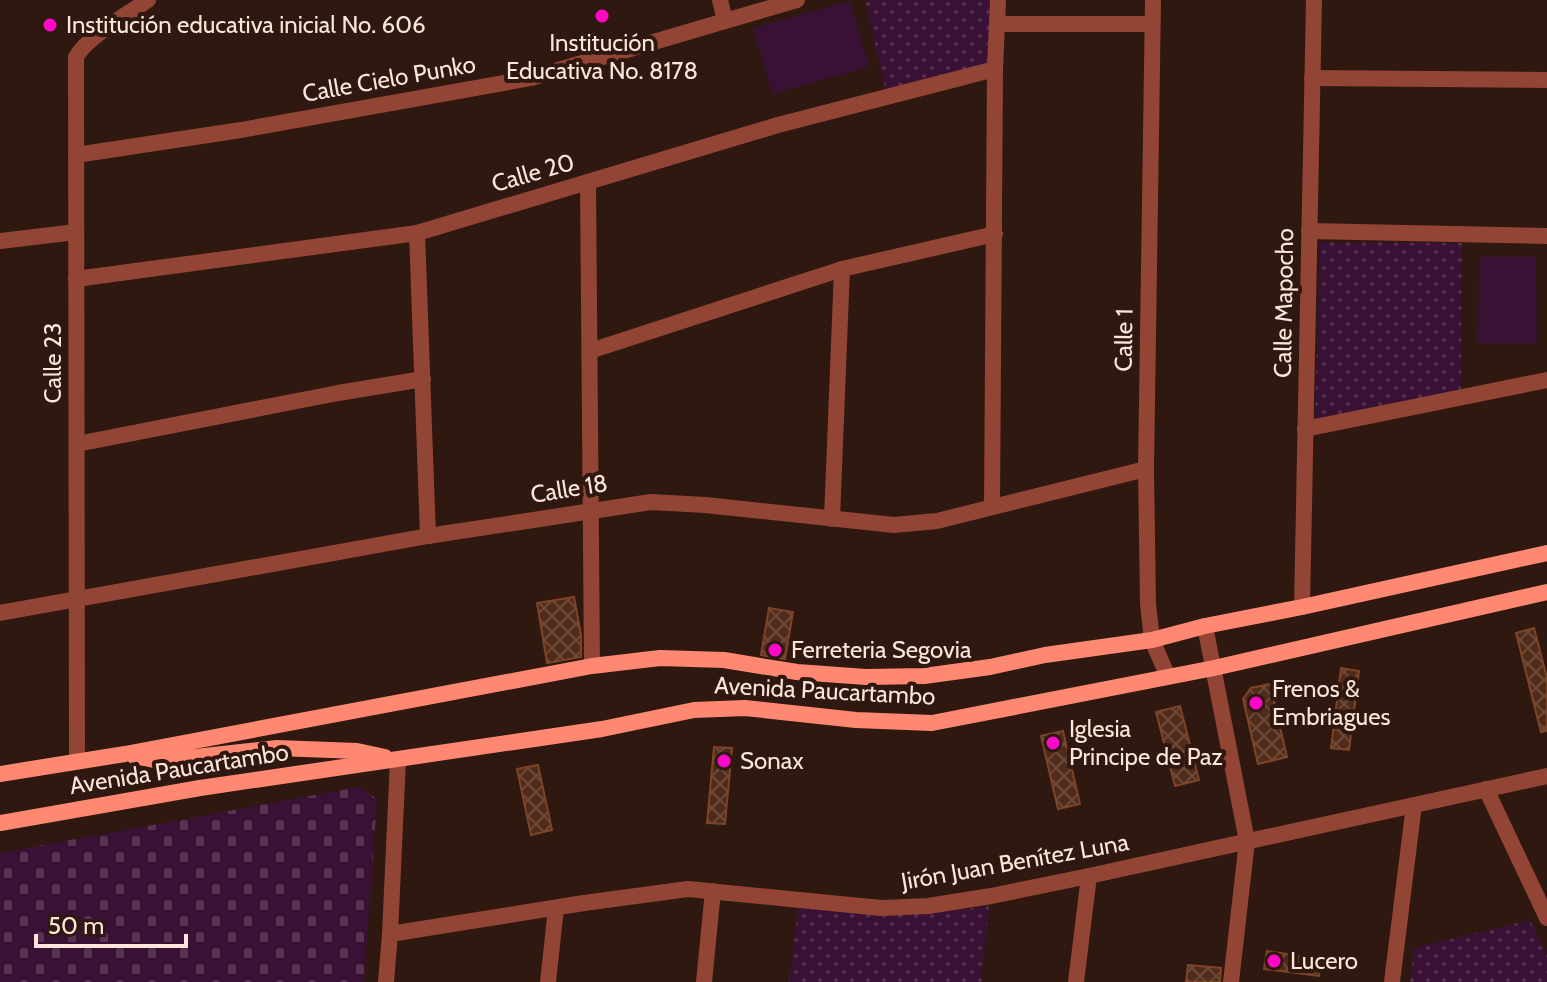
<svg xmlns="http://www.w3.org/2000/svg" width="1547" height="982" viewBox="0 0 1547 982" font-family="Cabin,sans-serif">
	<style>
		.grass { fill: #391135 }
		.cemetery { fill: url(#cemetery-stones) }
		.park { fill: url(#park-dots) }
		.building { fill: url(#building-cross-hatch); stroke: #7f4428; stroke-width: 2 }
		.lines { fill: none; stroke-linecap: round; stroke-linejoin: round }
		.minor { stroke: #924435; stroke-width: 16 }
		.tertiary { stroke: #924435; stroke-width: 16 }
		.secondary { stroke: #ff8873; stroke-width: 16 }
		.poi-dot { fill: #ff08c7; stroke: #2e180f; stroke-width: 3 }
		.labels { text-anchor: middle; stroke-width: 8; stroke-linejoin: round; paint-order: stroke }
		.poi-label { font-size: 24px; fill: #ffe4dc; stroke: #2e180f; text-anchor: start }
		.street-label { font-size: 24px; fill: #ffe4dc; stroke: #2e180f }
	</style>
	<defs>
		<pattern id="cemetery-stones" width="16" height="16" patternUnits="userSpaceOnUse" patternTransform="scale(2)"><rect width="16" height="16" fill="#391135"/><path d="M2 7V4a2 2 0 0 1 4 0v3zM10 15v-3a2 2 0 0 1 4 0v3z" fill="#573452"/></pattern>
		<pattern id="park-dots" width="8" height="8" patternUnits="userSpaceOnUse" patternTransform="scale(2)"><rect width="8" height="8" fill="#391135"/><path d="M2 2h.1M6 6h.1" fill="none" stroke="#573452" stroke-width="1.8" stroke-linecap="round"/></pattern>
		<pattern id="building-cross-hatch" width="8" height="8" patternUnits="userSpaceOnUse" patternTransform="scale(2)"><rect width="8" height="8" fill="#512b19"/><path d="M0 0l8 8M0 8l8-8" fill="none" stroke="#6b4a3a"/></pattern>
	</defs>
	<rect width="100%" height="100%" fill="#2e180f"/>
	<g class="grass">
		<polygon points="850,1 869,67 772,94 753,28"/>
		<polygon points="1479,257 1536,257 1537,343 1478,343"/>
	</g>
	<polygon class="cemetery" points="359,787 377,799 364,982 0,982 0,853"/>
	<g class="park">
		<polygon points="865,0 990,0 991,65 886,92"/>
		<polygon points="1320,242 1462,243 1461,393 1315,419"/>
		<polygon points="989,906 981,982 789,982 798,907 884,916 942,912"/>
		<polygon points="1530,920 1547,955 1547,982 1410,982 1414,948"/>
	</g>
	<g class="building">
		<polygon points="574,597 581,635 581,657 547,663 537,603"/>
		<polygon points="769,608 793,612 785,659 761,655"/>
		<polygon points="1534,628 1547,678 1547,731 1541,732 1516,633"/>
		<polygon points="1341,668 1359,671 1349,750 1331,748"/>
		<polygon points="1270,684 1287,757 1258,764 1243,699 1251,688"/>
		<polygon points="1180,706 1199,780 1175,786 1156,712"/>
		<polygon points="1063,731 1080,804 1058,809 1041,736"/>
		<polygon points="714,747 732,748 725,824 707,823"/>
		<polygon points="538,765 552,830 531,835 517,769"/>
		<polygon points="1267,951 1321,959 1319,976 1264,969"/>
		<polygon points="1188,965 1221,968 1220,982 1186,982"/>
	</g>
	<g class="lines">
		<g class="minor">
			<polyline points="720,0 725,21"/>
			<polyline points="1153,0 1146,469 1148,604 1152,640 1168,677"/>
			<polyline points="997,24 1152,24"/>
			<polyline points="1312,78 1547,80"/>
			<polyline points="76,155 241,130 531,78 797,0"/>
			<polyline points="588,182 592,666"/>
			<polyline points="1309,231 1547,236"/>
			<polyline points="417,233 428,536"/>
			<polyline points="0,241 76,232"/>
			<polyline points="76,279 417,233 778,125 995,69"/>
			<polyline points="590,351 842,269 995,234"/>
			<polyline points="1305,429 1547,380"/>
			<polyline points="77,444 338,393 423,379"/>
			<polyline points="992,507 995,69 998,0"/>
			<polyline points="832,519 842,269"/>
			<polyline points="1302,607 1314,0"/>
			<polyline points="0,613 428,536 651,502 705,505 894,525 937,521 1146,469"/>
			<path d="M77,760L76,57C86,38 128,14 148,0"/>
			<polyline points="1486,789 1547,918"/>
			<polyline points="390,934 584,903 688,889 881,908 928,906 991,896 1089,876 1547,776"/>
			<polyline points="548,982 556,908"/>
			<polyline points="704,982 713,891"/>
			<polyline points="1076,982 1089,876"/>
			<polyline points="1392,982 1414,805"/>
		</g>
		<g class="tertiary">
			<polyline points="1205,626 1247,841 1231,982"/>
			<polyline points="386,982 390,934 398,760"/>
		</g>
		<g class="secondary">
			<polyline points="134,756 159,761 277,748 357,751 385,757"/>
			<polyline points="0,774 125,754 592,666 660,658 724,660 797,672 866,677 924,676 990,667 1045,655 1152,640 1205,626 1302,607 1547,553"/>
			<polyline points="0,823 200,788 602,729 694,710 745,708 856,720 932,723 1214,668 1547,592"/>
		</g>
	</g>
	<g class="poi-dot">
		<circle cx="602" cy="16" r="8"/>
		<circle cx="50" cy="25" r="8"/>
		<circle cx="775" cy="650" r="8"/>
		<circle cx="1256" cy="703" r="8"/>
		<circle cx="1053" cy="743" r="8"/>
		<circle cx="724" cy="761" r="8"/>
		<circle cx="1274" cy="961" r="8"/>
	</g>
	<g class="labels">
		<g class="poi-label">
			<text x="66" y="33">Institución educativa inicial No. 606</text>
			<text x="602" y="51" text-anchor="middle">Institución<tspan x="602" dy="28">Educativa No. 8178</tspan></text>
			<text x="791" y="658">Ferreteria Segovia</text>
			<text x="1272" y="697">Frenos &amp;<tspan x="1272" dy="28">Embriagues</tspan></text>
			<text x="1069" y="737">Iglesia<tspan x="1069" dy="28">Principe de Paz</tspan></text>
			<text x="740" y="769">Sonax</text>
			<text x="1290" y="969">Lucero</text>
		</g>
		<g class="street-label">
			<text transform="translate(389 79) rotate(-10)" y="8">Calle Cielo Punko</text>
			<text transform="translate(533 173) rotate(-16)" y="8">Calle 20</text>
			<text transform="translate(1284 303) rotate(-89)" y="8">Calle Mapocho</text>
			<text transform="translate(1124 340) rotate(-89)" y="8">Calle 1</text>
			<text transform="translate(53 363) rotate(-90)" y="8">Calle 23</text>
			<text transform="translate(569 489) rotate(-9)" y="8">Calle 18</text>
			<text transform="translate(825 691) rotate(3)" y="8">Avenida Paucartambo</text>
			<text transform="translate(179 769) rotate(-9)" y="8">Avenida Paucartambo</text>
			<text transform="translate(1015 862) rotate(-10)" y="8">Jirón Juan Benítez Luna</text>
		</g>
	</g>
	<path d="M36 934v12h150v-12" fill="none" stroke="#ffe4dc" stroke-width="4"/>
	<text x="48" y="934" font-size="24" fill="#ffe4dc" stroke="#2e180f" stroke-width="6" paint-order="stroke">50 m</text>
</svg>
